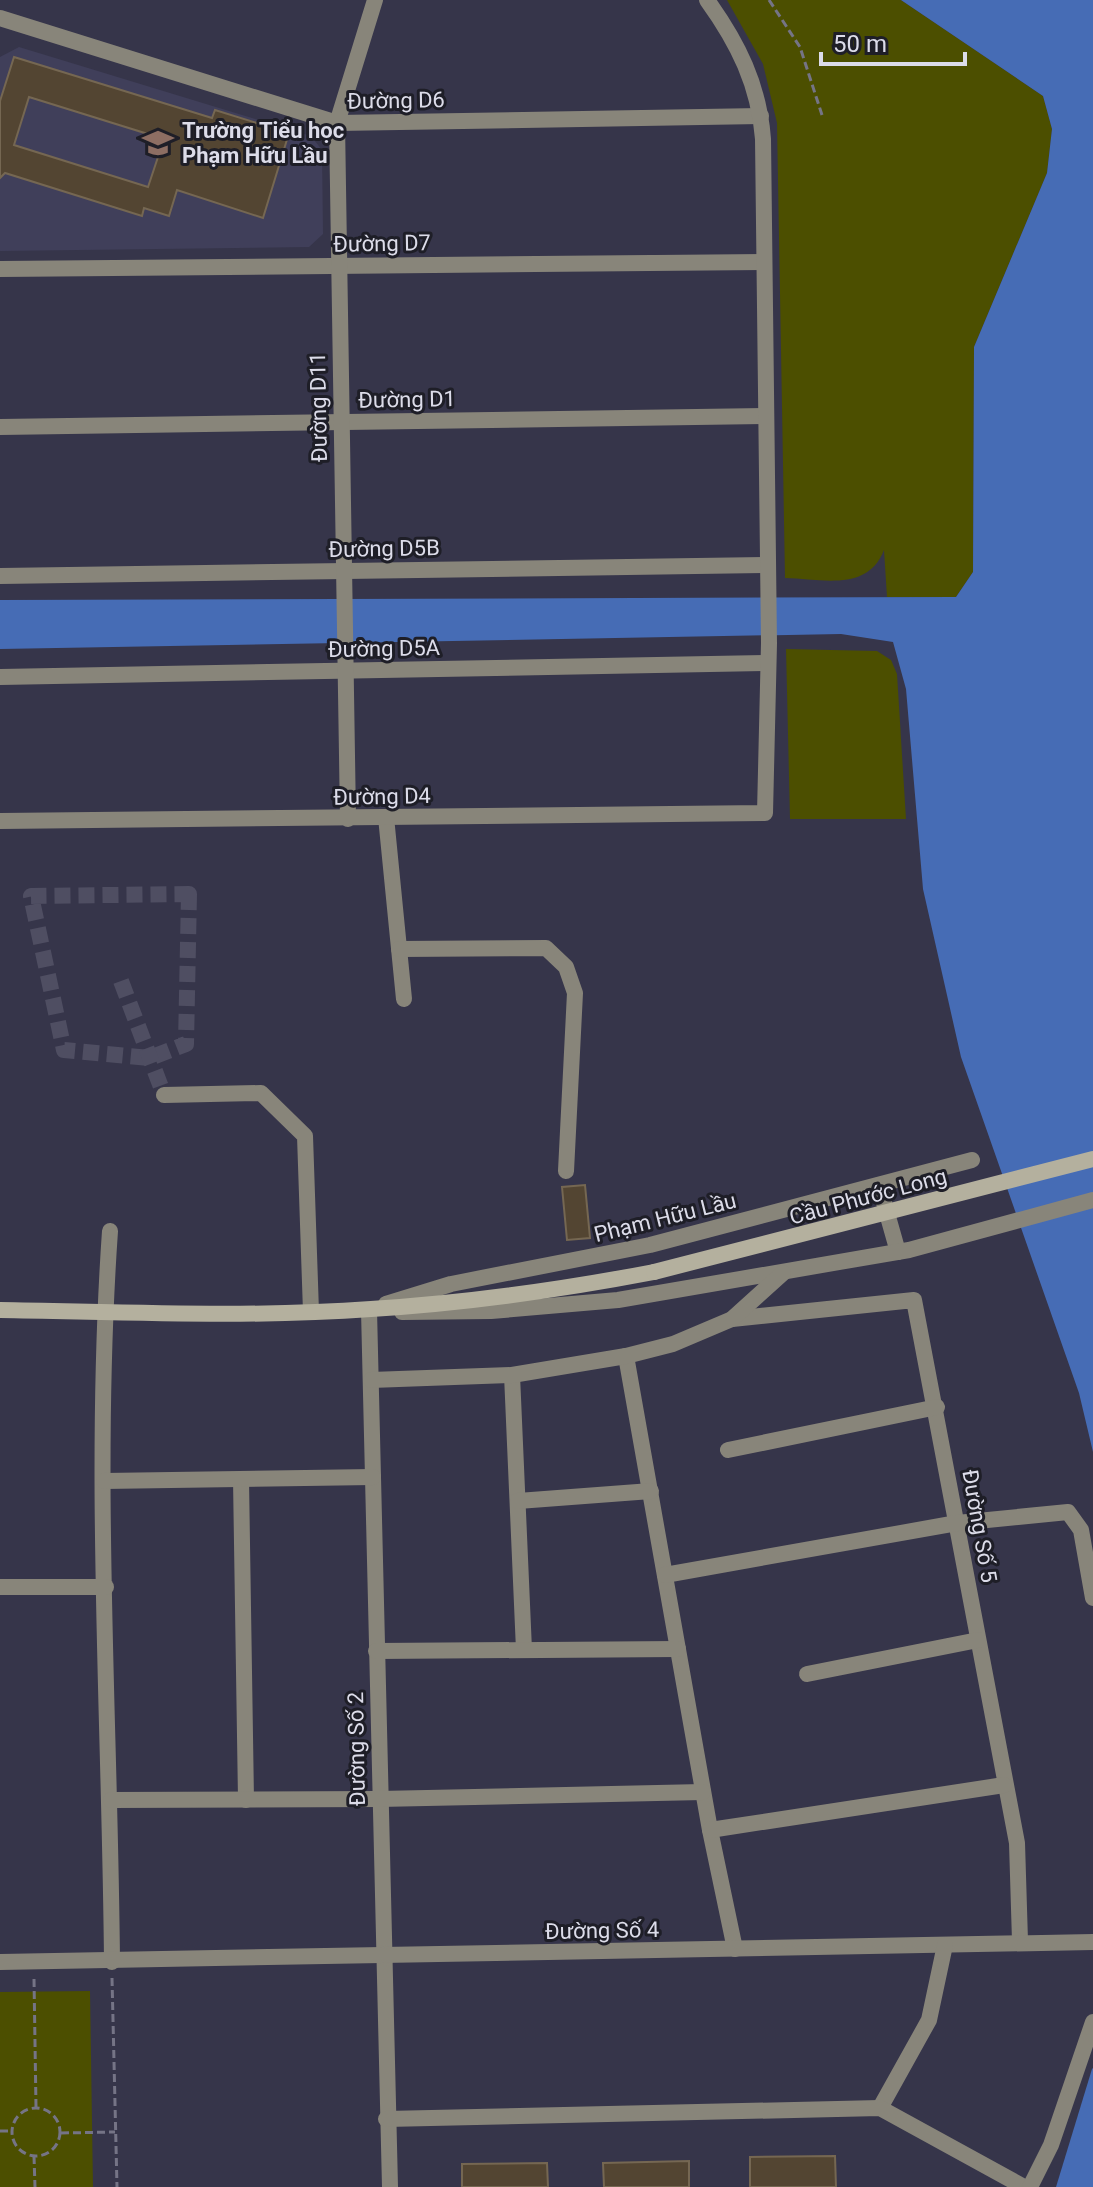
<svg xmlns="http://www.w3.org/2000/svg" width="1093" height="2187" viewBox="0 0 1093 2187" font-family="Roboto,sans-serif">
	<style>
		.built { fill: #403f5a }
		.green { fill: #4c4f00 }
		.water { fill: #466cb5 }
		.building { fill: #534532; stroke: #756752; stroke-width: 2; fill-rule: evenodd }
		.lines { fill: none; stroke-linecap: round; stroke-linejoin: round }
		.minor-tunnel { stroke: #4f4e62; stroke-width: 16; stroke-dasharray: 16 8; stroke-linecap: butt }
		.path { stroke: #757486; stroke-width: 3; stroke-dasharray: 8 4; stroke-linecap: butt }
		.minor { stroke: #88857a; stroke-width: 16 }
		.secondary { stroke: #b4b09e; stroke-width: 16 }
		.secondary-bridge { stroke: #b4b09e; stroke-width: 16 }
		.labels { text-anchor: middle; stroke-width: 6; stroke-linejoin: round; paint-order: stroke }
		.street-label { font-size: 22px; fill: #dcdce9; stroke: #1e1e27 }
		.poi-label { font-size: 22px; font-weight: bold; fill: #dcdce9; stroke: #1e1e27; text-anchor: start }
	</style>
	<rect width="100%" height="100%" fill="#36354a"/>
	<polygon class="built" points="19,47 311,136 322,150 323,234 309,247 0,251 0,57"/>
	<g class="green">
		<path d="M727,0H901L1043,96L1052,129L1047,173L974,347L973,572L956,597H887L884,550C868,592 822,579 785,578L777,123L763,64Z"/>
		<polygon points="786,649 877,651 891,660 897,674 906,819 790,819"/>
		<polygon points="90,1991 93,2187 0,2187 0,1992"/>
	</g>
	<g class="water">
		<polygon points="901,0 1093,0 1093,1452 1079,1393 961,1057 923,889 906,689 893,642 841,634 0,649 0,600 956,597 973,572 974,347 1047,173 1052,129 1043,96"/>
		<polygon points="1093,2068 1093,2187 1056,2187 1092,2069"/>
	</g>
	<g class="building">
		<path d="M14,57L212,118L215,110L289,133L263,218L177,190L169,216L144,208L142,216L5,173L0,178V101ZM29,97L164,139L148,187L14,145Z"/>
		<polygon points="585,1185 590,1238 567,1240 562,1187"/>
		<polygon points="835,2156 836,2187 750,2187 750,2157"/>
		<polygon points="689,2161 689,2187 604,2187 603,2163"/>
		<polygon points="547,2163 548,2187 462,2187 462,2164"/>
	</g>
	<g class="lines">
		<g class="minor-tunnel">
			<polygon points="189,894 186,1044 150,1058 64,1050 31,896"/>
			<polyline points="121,981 164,1095"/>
		</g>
		<g class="path">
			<polyline points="769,0 800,47 822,115"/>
			<polyline points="112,1978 117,2187"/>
			<polyline points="34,1979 36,2107"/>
			<circle cx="36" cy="2132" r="24"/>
			<polyline points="0,2131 12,2131"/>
			<polyline points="61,2133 115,2132"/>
			<polyline points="34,2156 35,2187"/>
		</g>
		<g class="minor">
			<polyline points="0,18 337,123 761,116"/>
			<polyline points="0,269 764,262"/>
			<polyline points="0,427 766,416"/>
			<polyline points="0,576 768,565"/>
			<polyline points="0,677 768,663"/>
			<polyline points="386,817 404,999"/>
			<polyline points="348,819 337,123 375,0"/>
			<path d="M0,821L765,813L769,643L763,139C759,85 738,43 707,0"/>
			<polyline points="399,949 546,948 566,967 575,993 566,1171"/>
			<polyline points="164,1095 261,1093 305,1136 311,1312"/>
			<polyline points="879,1185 898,1252"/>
			<path d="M110,1231C93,1474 110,1719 112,1962"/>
			<polyline points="386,1304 451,1284 650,1245 972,1160"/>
			<polyline points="369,1310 390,2187"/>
			<polyline points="402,1312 491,1311 618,1300 909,1250 1093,1200"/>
			<polyline points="732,1319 914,1300 1017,1843 1020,1941"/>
			<polyline points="626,1356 710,1830 735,1949"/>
			<polyline points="512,1375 524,1650"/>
			<polyline points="371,1380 512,1375 626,1356 673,1344 732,1319 783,1273"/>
			<polyline points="728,1450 937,1407"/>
			<polyline points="241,1479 246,1800"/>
			<polyline points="104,1481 373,1477"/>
			<polyline points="518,1501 651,1491"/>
			<polyline points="665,1575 957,1523 1068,1512 1081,1530 1093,1598"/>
			<polyline points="0,1587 106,1587"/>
			<polyline points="376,1651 678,1649"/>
			<polyline points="807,1674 978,1640"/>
			<polyline points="111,1800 379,1799 703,1792"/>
			<polyline points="710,1830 1004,1785"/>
			<polyline points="0,1962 1093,1942"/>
			<polyline points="880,2108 929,2020 945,1945"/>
			<polyline points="386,2119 880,2108 1024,2187"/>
			<polyline points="1030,2187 1051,2145 1093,2022"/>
		</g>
		<path class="secondary" d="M0,1310C123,1312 248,1318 371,1309C466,1303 560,1290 654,1272"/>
		<polyline class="secondary-bridge" points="654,1272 1093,1159"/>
	</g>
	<defs>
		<symbol id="school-bare" viewBox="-9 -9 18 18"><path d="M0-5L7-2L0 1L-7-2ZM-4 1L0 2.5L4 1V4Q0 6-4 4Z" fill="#8d6e63" stroke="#1e1e27" stroke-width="2.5" paint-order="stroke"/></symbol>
	</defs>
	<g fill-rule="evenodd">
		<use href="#school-bare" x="136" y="121" width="44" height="44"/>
	</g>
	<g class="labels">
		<g class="street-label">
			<text transform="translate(396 100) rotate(-1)" y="8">Đường D6</text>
			<text transform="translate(382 243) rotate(-1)" y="8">Đường D7</text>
			<text transform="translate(407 399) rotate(-1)" y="8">Đường D1</text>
			<text transform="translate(318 407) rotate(-91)" y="8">Đường D11</text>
			<text transform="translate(384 548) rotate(-1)" y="8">Đường D5B</text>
			<text transform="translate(384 648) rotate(-1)" y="8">Đường D5A</text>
			<text transform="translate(382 796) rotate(-1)" y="8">Đường D4</text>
			<text transform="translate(868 1196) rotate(-15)" y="8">Cầu Phước Long</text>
			<text transform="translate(665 1217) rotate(-14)" y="8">Phạm Hữu Lầu</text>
			<text transform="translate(980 1526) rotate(80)" y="8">Đường Số 5</text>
			<text transform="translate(356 1749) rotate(-91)" y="8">Đường Số 2</text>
			<text transform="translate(602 1930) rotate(-1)" y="8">Đường Số 4</text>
		</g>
		<g class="poi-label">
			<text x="182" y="138">Trường Tiểu học<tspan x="182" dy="25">Phạm Hữu Lầu</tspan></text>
		</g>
	</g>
	<path d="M821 52v12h144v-12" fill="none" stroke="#dcdce9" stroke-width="4"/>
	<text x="833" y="52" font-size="24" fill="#dcdce9" stroke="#1e1e27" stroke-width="6" paint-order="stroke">50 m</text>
</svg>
